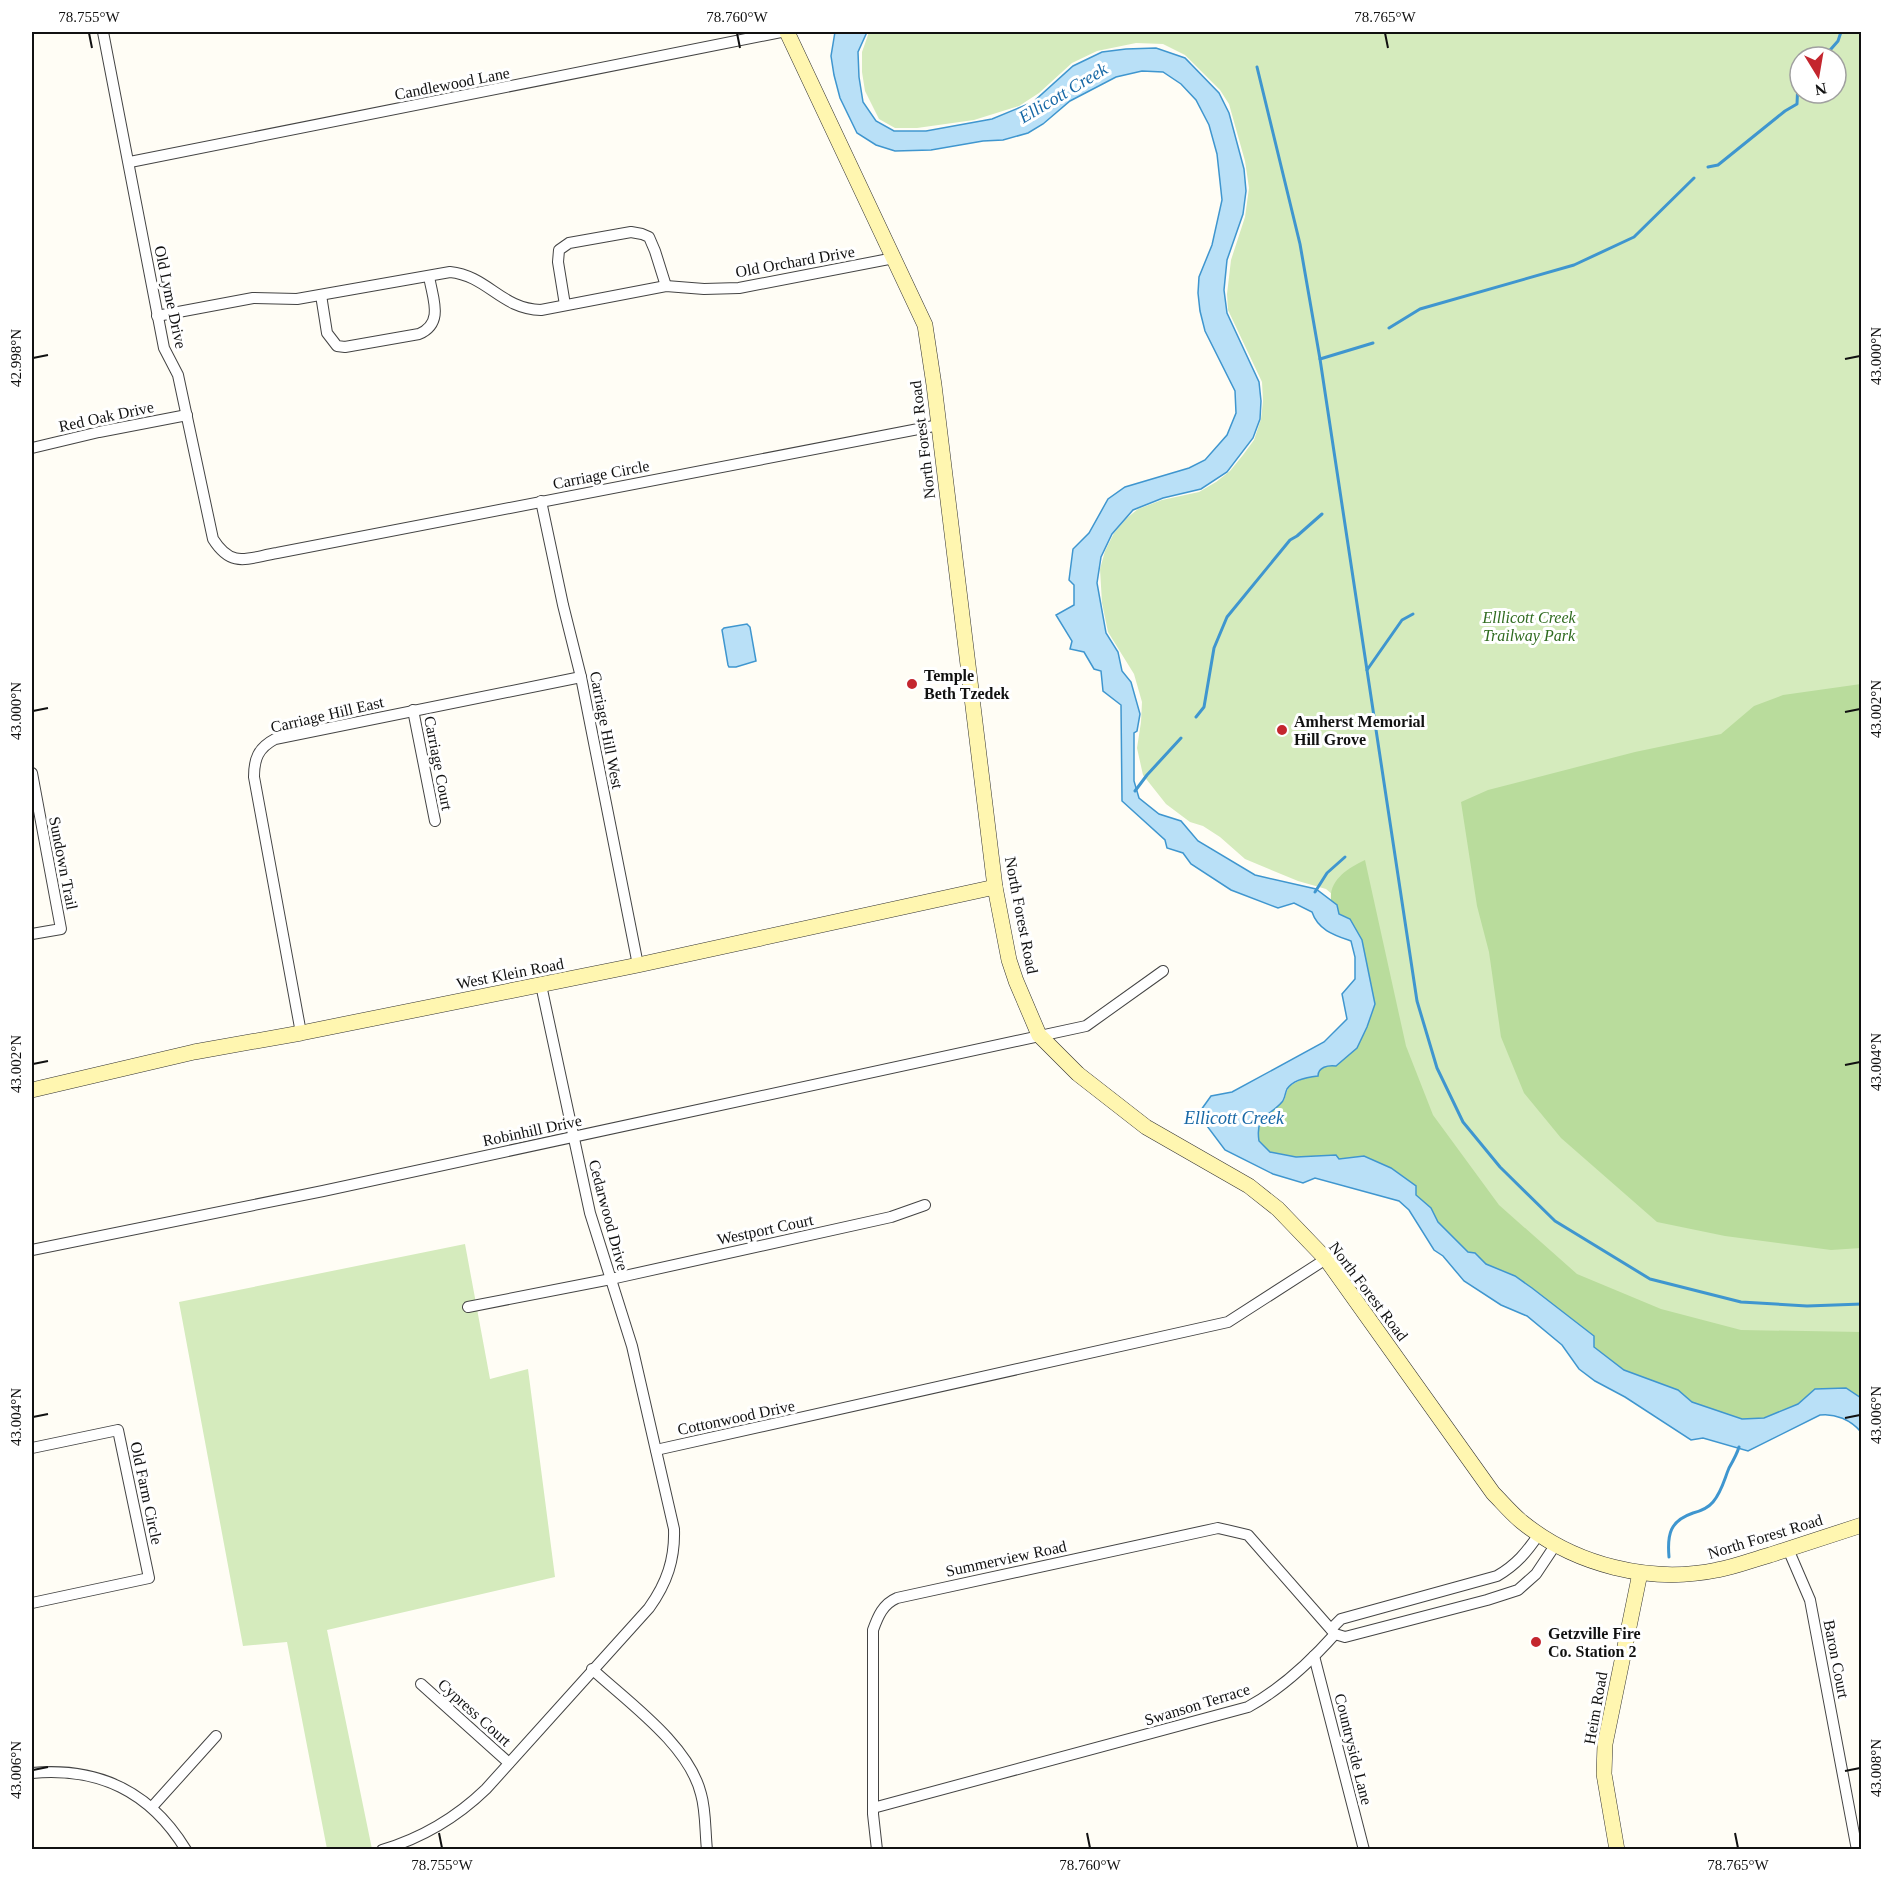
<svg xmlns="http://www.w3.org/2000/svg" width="1893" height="1881" viewBox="0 0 1893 1881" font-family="'Times New Roman',serif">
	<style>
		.green { fill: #d5ebbd; fill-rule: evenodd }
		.forest { fill: #b9dc9c }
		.water { fill: #b9e0f7; stroke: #3f96cf; stroke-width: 1.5 }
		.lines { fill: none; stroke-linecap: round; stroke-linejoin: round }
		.stream { stroke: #3f96cf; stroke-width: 3 }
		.street-casing { stroke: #444; stroke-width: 12 }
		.secondary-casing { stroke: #333; stroke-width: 16 }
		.street { stroke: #fff; stroke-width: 10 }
		.secondary { stroke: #fff6b0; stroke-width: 15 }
		.ticks { fill: none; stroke: #111; stroke-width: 2 }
		.poi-dot { fill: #c4262e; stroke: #fff; stroke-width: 2 }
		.labels { text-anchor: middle; stroke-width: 6; stroke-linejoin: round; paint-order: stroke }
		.street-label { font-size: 16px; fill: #111; stroke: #fff }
		.park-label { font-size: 16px; font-style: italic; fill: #2f6b1f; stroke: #fff }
		.poi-label { font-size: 16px; font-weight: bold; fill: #111; stroke: #fff; text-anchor: start }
		.water-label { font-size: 18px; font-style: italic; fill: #1768a6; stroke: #fff }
		.neatline { fill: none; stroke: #111; stroke-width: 2 }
		.ticks-label { font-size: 15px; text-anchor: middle; fill: #111 }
	</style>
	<rect width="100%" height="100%" fill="#fffdf5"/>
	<g class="green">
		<path d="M869,32H1861V1394L1847,1385L1815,1386L1795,1403L1421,1185L1360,1151L1290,1155L1281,1164L1265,1144L1360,1048L1379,999L1348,908L1326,889L1298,881L1245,859L1220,837L1203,826L1190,822L1166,804L1143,775L1137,748L1141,722L1142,702L1134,674L1108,632L1102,603L1100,569L1105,551L1114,533L1127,518L1138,509L1162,500L1199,492L1216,482L1230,471L1243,455L1254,440L1261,419L1263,401L1262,382L1228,310L1227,294L1231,260L1245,217L1249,188L1245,161L1229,104L1220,90L1185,55L1163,44L1136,43L1097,51L1072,63L1039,93L1019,106L974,120L917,128H895L879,119L865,91L862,72V52ZM1800,57H1836V93H1800Z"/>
		<polygon points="465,1244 490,1379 528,1369 555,1577 327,1630 372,1849 327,1849 287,1642 243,1646 179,1302"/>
	</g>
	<g class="forest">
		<polygon points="1861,684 1861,1248 1831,1250 1725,1236 1657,1222 1561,1138 1524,1093 1501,1037 1489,952 1477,906 1461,802 1488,790 1635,752 1721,734 1754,706 1783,695"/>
		<path d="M1365,860L1406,1046L1433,1115L1499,1205L1577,1274L1661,1309L1741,1330L1861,1332V1398L1846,1388L1815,1389L1798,1404L1764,1418L1742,1419L1692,1402L1678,1390L1624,1370L1594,1347L1576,1322L1515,1276L1486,1264L1475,1253L1468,1252L1438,1222L1431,1208L1416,1195V1186L1391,1168L1364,1156L1339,1159L1335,1155L1296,1157L1270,1152L1258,1141C1257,1127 1262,1117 1273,1109C1277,1106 1282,1103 1284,1100C1287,1093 1286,1088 1293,1084C1302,1078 1314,1076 1322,1068L1357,1048L1367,1027L1375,1004L1362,941L1339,914L1337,905L1331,900C1329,880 1348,868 1365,860Z"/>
	</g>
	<g class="water">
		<path d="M835,32H867L858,52L859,77L863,102L876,121L894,131H926L992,119L1033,102L1073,66L1102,52L1126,49L1156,48L1185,58L1219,93L1229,113L1244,169L1246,191L1243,214L1227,260L1224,290L1227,313L1259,382L1261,401L1260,419L1253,438L1227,472L1201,489L1163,498L1133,510L1112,534L1101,557L1097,583L1106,633L1118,652L1122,671L1131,682L1140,714L1137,731L1134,733V781L1139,798L1159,814L1181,821L1198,841L1255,875L1316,889L1337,905L1339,914L1350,919L1362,940L1375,1004L1367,1027L1357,1048L1336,1066C1328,1065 1318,1067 1318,1076C1308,1077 1293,1080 1287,1089C1285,1093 1285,1099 1282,1102C1269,1117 1255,1115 1259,1141L1270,1152L1296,1157L1336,1155L1339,1159L1364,1156L1391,1168L1416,1186V1195L1431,1208L1438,1222L1468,1252L1475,1253L1486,1264L1515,1276L1532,1288L1594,1336V1347L1624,1370L1678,1390L1692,1402L1742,1419L1764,1418L1798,1404L1815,1389L1846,1388L1861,1398V1432C1851,1420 1835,1413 1820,1415L1748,1451L1703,1438L1691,1440L1625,1397L1595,1381L1579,1369L1562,1345L1527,1316L1501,1305L1464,1281L1443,1256L1434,1250L1409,1210L1399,1201L1315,1178L1303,1183L1273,1174L1225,1150L1204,1122L1201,1110L1211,1096L1232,1092L1324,1042L1347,1019L1342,994L1355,979V957L1351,941C1334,935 1318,930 1312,912L1294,903L1278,908L1231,890L1191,864L1183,853L1167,848L1165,840L1122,801L1121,705L1103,691L1101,671L1094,669L1084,652L1070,649L1072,641L1056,615L1074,605V585L1069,580L1073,549L1089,533L1108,499L1125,487L1189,468L1205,460L1227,435L1236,413L1235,391L1205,331L1200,311L1198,293L1199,277L1212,245L1222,200L1217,154L1209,125L1196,100L1181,84L1163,72L1142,71L1116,77L1070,101L1043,124L1028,133L1003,140L983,141L931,150L895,151L876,145L857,133L840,98L834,75L831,56Z"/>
		<polygon points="747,624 750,627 756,661 736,667 729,667 728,665 722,630 724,628"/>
	</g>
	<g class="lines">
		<g class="stream">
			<polyline points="1824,57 1838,41 1841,32"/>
			<polyline points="1257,67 1300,244 1320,359 1417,1001 1437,1068 1463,1122 1500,1167 1555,1221 1650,1279 1741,1302 1807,1306 1862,1304"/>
			<polyline points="1708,167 1718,165 1785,111 1797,104 1798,81 1800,76"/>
			<polyline points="1389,328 1420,309 1574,265 1634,237 1694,178"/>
			<polyline points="1320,359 1373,343"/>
			<polyline points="1367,670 1402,620 1413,614"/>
			<polyline points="1196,717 1204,707 1214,648 1227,617 1290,540 1297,536 1322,514"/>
			<polyline points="1135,791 1147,775 1181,738"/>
			<polyline points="1315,892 1327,873 1345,857"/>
			<path d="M1669,1557C1667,1534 1670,1521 1693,1513C1701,1511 1708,1508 1713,1502C1722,1491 1724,1480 1729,1468C1733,1461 1737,1454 1739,1447"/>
		</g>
		<defs>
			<g id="street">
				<path d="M103,32L164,348L178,375L213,539C232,569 247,558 277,553L939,425"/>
				<polyline points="130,162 781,32"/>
				<path d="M321,295L327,333L337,346L345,347L419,334C445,323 432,297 429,276"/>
				<polyline points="565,305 558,262 559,250 569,243 631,232 642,234 649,237 655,251 666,286"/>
				<path d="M157,316L253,298L297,299L450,272C488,276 501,309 541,310L666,286L704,289L739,288L894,258"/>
				<polyline points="32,448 99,432 187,415"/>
				<polyline points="541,501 563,605 581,677 638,965"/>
				<polyline points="413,710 435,821"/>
				<polyline points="32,773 61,929 32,934"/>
				<path d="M301,1033L254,777C254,759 258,748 275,739L581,677"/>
				<polyline points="32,1250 323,1191 1086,1026 1163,971"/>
				<polyline points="468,1307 611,1279 891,1217 925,1205"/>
				<polyline points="32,1448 118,1430 149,1578 32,1603"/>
				<polyline points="656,1450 1228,1322 1326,1259"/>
				<polyline points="1788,1549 1810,1600 1857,1850"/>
				<path d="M1331,1629L1341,1619L1497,1576C1516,1565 1527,1552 1539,1534"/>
				<polyline points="1314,1656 1364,1850"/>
				<path d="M592,1669C629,1703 689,1745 701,1794C706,1811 705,1832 707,1850"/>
				<polyline points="421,1684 509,1763"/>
				<path d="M32,1773C99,1767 150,1791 186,1850"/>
				<polyline points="152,1807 216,1736"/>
				<path d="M873,1808L1248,1707C1281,1689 1310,1662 1335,1634"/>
				<path d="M382,1850C422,1838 456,1818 486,1789L649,1608C667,1583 675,1559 674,1529L632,1346L590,1213L541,985"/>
				<path d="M877,1850L873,1814V1630C878,1616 883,1604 897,1598L1218,1528L1248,1535L1335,1634L1345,1637L1487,1600L1518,1590L1536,1574L1556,1544"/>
			</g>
			<g id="secondary">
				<path d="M787,32L925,325L934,385L995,887L1009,960L1016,981L1039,1035L1078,1074L1146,1127L1249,1186L1278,1209L1326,1259L1493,1493C1502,1502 1511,1513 1522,1522C1575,1565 1650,1584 1717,1570C1735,1567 1752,1560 1770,1555C1800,1545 1831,1535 1862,1525"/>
				<polyline points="32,1090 194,1052 301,1033 638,965 995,887"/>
				<polyline points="1617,1850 1604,1774 1605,1744 1640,1573"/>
			</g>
		</defs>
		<use href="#street" class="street-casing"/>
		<use href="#secondary" class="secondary-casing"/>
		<use href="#street" class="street"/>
		<use href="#secondary" class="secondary"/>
	</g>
	<path class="ticks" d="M89,33L92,48M737,33L740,48M1385,33L1388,48M33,358L48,355M1845,359L1860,356M33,711L48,708M1845,712L1860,709M33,1064L48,1061M1845,1065L1860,1062M33,1417L48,1414M1845,1418L1860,1415M33,1770L48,1767M1845,1771L1860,1768M439,1833L442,1848M1087,1833L1090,1848M1735,1833L1738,1848"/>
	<g class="poi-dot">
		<circle cx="912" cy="684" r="6"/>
		<circle cx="1282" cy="730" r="6"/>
		<circle cx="1536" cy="1642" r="6"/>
	</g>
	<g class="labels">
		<g class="street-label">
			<text transform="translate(452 83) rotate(-11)" y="6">Candlewood Lane</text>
			<text transform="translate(795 261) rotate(-10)" y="6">Old Orchard Drive</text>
			<text transform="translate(171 297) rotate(78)" y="6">Old Lyme Drive</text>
			<text transform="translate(106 416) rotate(-12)" y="6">Red Oak Drive</text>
			<text transform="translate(922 440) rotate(-97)" y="6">North Forest Road</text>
			<text transform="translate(601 474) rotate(-11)" y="6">Carriage Circle</text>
			<text transform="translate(327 714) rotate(-13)" y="6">Carriage Hill East</text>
			<text transform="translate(607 730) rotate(79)" y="6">Carriage Hill West</text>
			<text transform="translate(439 763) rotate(79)" y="6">Carriage Court</text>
			<text transform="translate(64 863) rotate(79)" y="6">Sundown Trail</text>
			<text transform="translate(1022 915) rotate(79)" y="6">North Forest Road</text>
			<text transform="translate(510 973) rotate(-11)" y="6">West Klein Road</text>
			<text transform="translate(532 1130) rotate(-12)" y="6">Robinhill Drive</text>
			<text transform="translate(609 1215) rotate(75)" y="6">Cedarwood Drive</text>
			<text transform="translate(765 1229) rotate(-12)" y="6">Westport Court</text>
			<text transform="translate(1369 1291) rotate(53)" y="6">North Forest Road</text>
			<text transform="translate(736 1417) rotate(-12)" y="6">Cottonwood Drive</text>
			<text transform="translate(147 1493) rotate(78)" y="6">Old Farm Circle</text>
			<text transform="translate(1765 1536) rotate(-17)" y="6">North Forest Road</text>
			<text transform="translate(1006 1558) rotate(-12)" y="6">Summerview Road</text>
			<text transform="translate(1837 1659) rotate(79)" y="6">Baron Court</text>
			<text transform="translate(1197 1704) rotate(-17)" y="6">Swanson Terrace</text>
			<text transform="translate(1595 1708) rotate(-80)" y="6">Heim Road</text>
			<text transform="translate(475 1712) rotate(42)" y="6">Cypress Court</text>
			<text transform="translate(1354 1749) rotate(76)" y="6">Countryside Lane</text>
		</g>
		<g class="park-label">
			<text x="1529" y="623">Elllicott Creek<tspan x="1529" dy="18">Trailway Park</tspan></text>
		</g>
		<g class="poi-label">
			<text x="924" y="681">Temple<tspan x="924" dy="18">Beth Tzedek</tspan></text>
			<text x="1294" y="727">Amherst Memorial<tspan x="1294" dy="18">Hill Grove</tspan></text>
			<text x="1548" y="1639">Getzville Fire<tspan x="1548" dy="18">Co. Station 2</tspan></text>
		</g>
		<g class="water-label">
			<text transform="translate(1063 93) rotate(-31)" y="6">Ellicott Creek</text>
			<text x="1234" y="1124">Ellicott Creek</text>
		</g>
	</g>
	<rect width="1893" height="1881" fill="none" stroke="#ffffff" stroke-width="66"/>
	<g transform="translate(1818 75) rotate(169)"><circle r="28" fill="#ffffff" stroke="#a0a0a0" stroke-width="1.5"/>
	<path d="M0-4.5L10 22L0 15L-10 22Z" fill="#c4262e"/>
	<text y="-9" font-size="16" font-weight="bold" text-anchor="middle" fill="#111111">N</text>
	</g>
	<rect x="33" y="33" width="1827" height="1815" class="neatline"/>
	<g class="ticks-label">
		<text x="89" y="22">78.755°W</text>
		<text x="737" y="22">78.760°W</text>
		<text x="1385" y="22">78.765°W</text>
		<text transform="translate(1876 356) rotate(-90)" y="5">43.000°N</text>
		<text transform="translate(16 358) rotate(-90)" y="5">42.998°N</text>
		<text transform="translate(1876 709) rotate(-90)" y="5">43.002°N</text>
		<text transform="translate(16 711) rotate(-90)" y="5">43.000°N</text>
		<text transform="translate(1876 1062) rotate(-90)" y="5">43.004°N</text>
		<text transform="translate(16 1064) rotate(-90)" y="5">43.002°N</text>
		<text transform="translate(1876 1415) rotate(-90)" y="5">43.006°N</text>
		<text transform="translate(16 1417) rotate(-90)" y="5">43.004°N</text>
		<text transform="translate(1876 1768) rotate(-90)" y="5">43.008°N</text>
		<text transform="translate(16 1770) rotate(-90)" y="5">43.006°N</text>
		<text x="442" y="1870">78.755°W</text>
		<text x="1090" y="1870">78.760°W</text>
		<text x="1738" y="1870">78.765°W</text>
	</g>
</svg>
